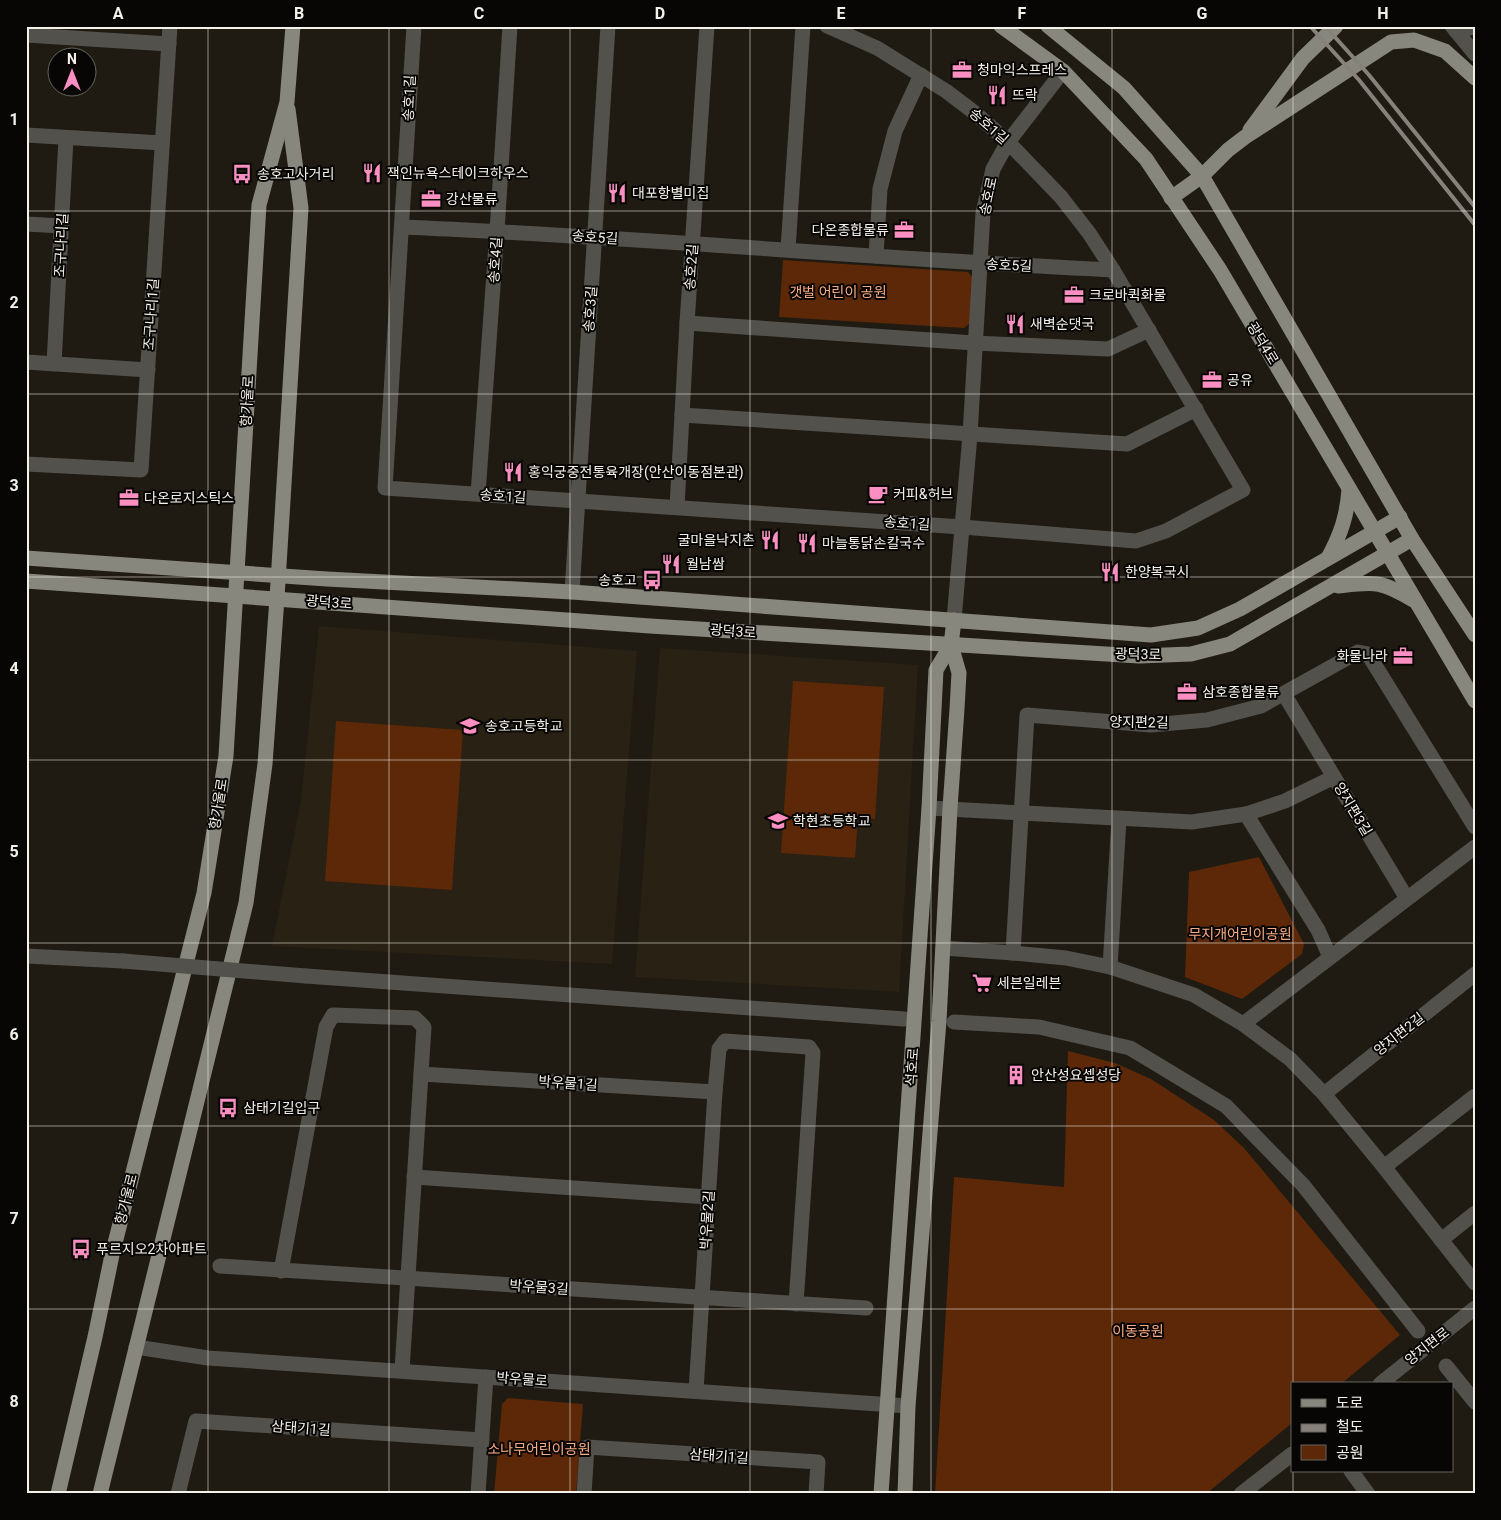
<svg xmlns="http://www.w3.org/2000/svg" width="1501" height="1520" viewBox="0 0 1501 1520" font-family="Roboto,'Noto Sans KR',sans-serif">
	<style>
		.built { fill: #292113 }
		.green { fill: #5c2807 }
		.lines { fill: none; stroke-linecap: round; stroke-linejoin: round }
		.minor { stroke: #52514c; stroke-width: 15 }
		.major { stroke: #88877d; stroke-width: 15 }
		.rail { stroke: #86827b; stroke-width: 4 }
		.minor-bridge { stroke: #52514c; stroke-width: 15 }
		.grid { fill: none; stroke: #f4f1eb; stroke-width: 1; stroke-opacity: 0.55 }
		.labels { text-anchor: middle; stroke-width: 4; stroke-linejoin: round; paint-order: stroke }
		.poi-label { font-size: 14px; fill: #f4f1eb; stroke: #080604; text-anchor: start }
		.street-label { font-size: 14px; fill: #f4f1eb; stroke: #080604 }
		.park-label { font-size: 14px; fill: #f8aa82; stroke: #080604 }
		.neatline { fill: none; stroke: #f4f1eb; stroke-width: 2 }
		.grid-label { font-size: 16px; text-anchor: middle; font-weight: bold; fill: #f4f1eb }
	</style>
	<rect width="100%" height="100%" fill="#1f1b12"/>
	<g class="built">
		<polygon points="319,626 637,651 612,964 272,946 301,801"/>
		<polygon points="660,648 918,665 899,992 635,977"/>
	</g>
	<g class="green">
		<polygon points="783,260 968,272 973,278 970,323 964,328 779,317"/>
		<polygon points="793,681 884,687 875,819 858,818 855,858 781,853"/>
		<polygon points="336,721 463,730 452,890 325,881"/>
		<polygon points="1259,857 1304,944 1302,954 1242,999 1185,977 1189,872"/>
		<polygon points="1068,1051 1115,1063 1151,1079 1214,1120 1244,1148 1400,1335 1341,1384 1292,1384 1292,1423 1206,1494 935,1494 954,1177 1064,1187"/>
		<polygon points="508,1398 583,1404 576,1494 494,1494 502,1404"/>
	</g>
	<g class="lines">
		<g class="minor">
			<polyline points="414,26 385,488 962,527 1136,541 1166,531 1243,490 1113,270 1089,233 1061,197 1008,142 975,113 946,91 877,48 827,26"/>
			<polyline points="1452,26 1475,54"/>
			<polyline points="1456,31 1475,27"/>
			<polyline points="26,35 169,44"/>
			<polyline points="26,135 162,143"/>
			<polyline points="26,224 62,226"/>
			<path d="M402,227C639,237 876,259 1113,270"/>
			<polyline points="788,249 803,26"/>
			<polyline points="876,256 880,189 895,131 921,75"/>
			<polyline points="687,323 974,343 1108,349 1149,330"/>
			<polyline points="26,362 148,370"/>
			<polyline points="54,364 66,138"/>
			<polyline points="682,415 1127,444 1196,409"/>
			<polyline points="26,464 141,470 170,26"/>
			<polyline points="478,494 497,231 510,26"/>
			<polyline points="677,507 687,323 707,26"/>
			<polyline points="572,592 608,26"/>
			<polyline points="954,620 970,435 983,213 993,169 1008,142 1063,71"/>
			<polyline points="1284,694 1334,777"/>
			<polyline points="929,808 1192,822 1246,814 1285,801 1334,777 1406,897"/>
			<polyline points="1246,814 1318,930 1330,957"/>
			<polyline points="1475,827 1368,654 1358,652 1261,706 1207,720 1151,725 1027,715 1013,953 1066,958 1110,967 1194,995 1243,1024 1290,1059 1324,1094 1384,1167 1475,1283"/>
			<polyline points="943,948 1013,953"/>
			<polyline points="26,956 123,961"/>
			<polyline points="1110,967 1119,819"/>
			<polyline points="306,976 904,1019"/>
			<polyline points="954,1022 1039,1027 1130,1048 1226,1106 1303,1185 1418,1331"/>
			<polyline points="1243,1024 1475,847"/>
			<polyline points="421,1074 715,1092"/>
			<polyline points="1324,1094 1475,974"/>
			<polyline points="1384,1167 1475,1096"/>
			<polyline points="414,1177 708,1197"/>
			<polyline points="1441,1240 1475,1213"/>
			<polyline points="220,1266 866,1308"/>
			<polyline points="281,1271 326,1027 333,1015 415,1018 424,1027 402,1370"/>
			<polyline points="136,1347 208,1358 908,1406"/>
			<polyline points="1446,1366 1475,1402"/>
			<polyline points="1380,1384 1475,1308"/>
			<polyline points="696,1391 715,1092 719,1049 725,1041 809,1047 813,1053 796,1304"/>
			<polyline points="1351,1471 1368,1494"/>
			<polyline points="178,1494 196,1421 482,1440"/>
			<polyline points="478,1494 486,1377"/>
			<polyline points="584,1494 587,1447 818,1462 816,1494"/>
			<polyline points="1241,1494 1292,1454"/>
		</g>
		<g class="major">
			<polyline points="1001,26 1063,71 1146,159 1220,270 1475,701"/>
			<polyline points="1048,26 1124,88 1202,176 1412,539 1475,635"/>
			<polyline points="1250,130 1303,58 1336,26"/>
			<polyline points="1171,198 1202,176 1228,150 1245,137 1391,42 1414,40 1445,51 1475,78"/>
			<polyline points="26,558 327,579 572,592 1151,635 1198,628 1240,609 1400,517"/>
			<path d="M1328,558C1341,534 1347,516 1349,489"/>
			<polyline points="26,581 650,626 1139,656 1191,654 1230,644 1412,539"/>
			<path d="M1338,586C1374,582 1381,580 1413,600"/>
			<polyline points="58,1494 95,1337 112,1255 204,893 226,756 259,205 287,102 293,26"/>
			<polyline points="100,1494 246,903 265,764 277,598 301,208 288,109"/>
			<polyline points="881,1494 929,808 936,670 951,645"/>
			<polyline points="905,1494 908,1406 939,1021 950,808 957,709 959,673 951,645 954,620"/>
		</g>
		<g class="rail">
			<polyline points="1310,26 1359,80 1475,225"/>
			<polyline points="1325,26 1369,75 1475,207"/>
		</g>
		<polyline class="minor-bridge" points="123,961 306,976"/>
	</g>
	<path class="grid" d="M208,26V1494M389,26V1494M570,26V1494M750,26V1494M931,26V1494M1112,26V1494M1293,26V1384M26,211H1475M26,394H1475M26,577H1475M26,760H1475M26,943H1475M26,1126H1475M26,1309H1475M1293,1471V1494"/>
	<defs>
		<symbol id="office-bare" viewBox="-9 -9 18 18"><path d="M-6-3h4V-5.5h4V-3h4V5H-6ZM-1-4.5V-3h2v-1.5ZM-6 0V1H6V0Z" fill="#fc8fc2" stroke="#080604" stroke-width="2.5" paint-order="stroke"/></symbol>
		<symbol id="restaurant-bare" viewBox="-9 -9 18 18"><path d="M-5-6h1v4h1v-4h1v4h1v-4h1v5L-1.5 .5V6h-2V.5L-5-1ZM5-6V6H3V1.5H1.5Q1.5-4 5-6Z" fill="#fc8fc2" stroke="#080604" stroke-width="2.5" paint-order="stroke"/></symbol>
		<symbol id="bus-bare" viewBox="-9 -9 18 18"><path d="M-5-6H5V4H4V6H2V4H-2V6H-4V4H-5ZM-3.5-4V0h7V-4ZM-3.5 1.2v1.5H-2V1.2ZM2 1.2v1.5H3.5V1.2Z" fill="#fc8fc2" stroke="#080604" stroke-width="2.5" paint-order="stroke"/></symbol>
		<symbol id="cafe-bare" viewBox="-9 -9 18 18"><path d="M-5.5-4.5H6V0H3Q3 3.5 0 3.5H-2.5Q-5.5 3.5-5.5 0ZM3-3.2v2h1.7v-2ZM-6 4.5H4V6H-6Z" fill="#fc8fc2" stroke="#080604" stroke-width="2.5" paint-order="stroke"/></symbol>
		<symbol id="school-bare" viewBox="-9 -9 18 18"><path d="M0-5L7-2L0 1L-7-2ZM-4 1L0 2.5L4 1V4Q0 6-4 4Z" fill="#fc8fc2" stroke="#080604" stroke-width="2.5" paint-order="stroke"/></symbol>
		<symbol id="supermarket-bare" viewBox="-9 -9 18 18"><path d="M-6-5.5h2.5l.6 2H6L4.5 2H-2.5L-4.4-4H-6ZM-1.5 3.2a1.3 1.3 0 1 0 .1 0ZM3 3.2a1.3 1.3 0 1 0 .1 0Z" fill="#fc8fc2" stroke="#080604" stroke-width="2.5" paint-order="stroke"/></symbol>
		<symbol id="building-bare" viewBox="-9 -9 18 18"><path d="M-4-6H4V6H1V3H-1V6H-4ZM-2.5-4.3h1.7v1.8h-1.7ZM.8-4.3h1.7v1.8H.8ZM-2.5-1h1.7V.8h-1.7ZM.8-1h1.7V.8H.8Z" fill="#fc8fc2" stroke="#080604" stroke-width="2.5" paint-order="stroke"/></symbol>
	</defs>
	<g fill-rule="evenodd">
		<use href="#office-bare" x="948" y="56" width="28" height="28"/>
		<use href="#restaurant-bare" x="983" y="81" width="28" height="28"/>
		<use href="#restaurant-bare" x="358" y="159" width="28" height="28"/>
		<use href="#bus-bare" x="228" y="160" width="28" height="28"/>
		<use href="#restaurant-bare" x="603" y="179" width="28" height="28"/>
		<use href="#office-bare" x="417" y="185" width="28" height="28"/>
		<use href="#office-bare" x="890" y="216" width="28" height="28"/>
		<use href="#office-bare" x="1060" y="281" width="28" height="28"/>
		<use href="#restaurant-bare" x="1001" y="310" width="28" height="28"/>
		<use href="#office-bare" x="1198" y="366" width="28" height="28"/>
		<use href="#restaurant-bare" x="499" y="458" width="28" height="28"/>
		<use href="#cafe-bare" x="864" y="480" width="28" height="28"/>
		<use href="#office-bare" x="115" y="484" width="28" height="28"/>
		<use href="#restaurant-bare" x="756" y="526" width="28" height="28"/>
		<use href="#restaurant-bare" x="793" y="529" width="28" height="28"/>
		<use href="#restaurant-bare" x="657" y="550" width="28" height="28"/>
		<use href="#restaurant-bare" x="1096" y="558" width="28" height="28"/>
		<use href="#bus-bare" x="638" y="566" width="28" height="28"/>
		<use href="#office-bare" x="1389" y="642" width="28" height="28"/>
		<use href="#office-bare" x="1173" y="678" width="28" height="28"/>
		<use href="#school-bare" x="456" y="712" width="28" height="28"/>
		<use href="#school-bare" x="764" y="807" width="28" height="28"/>
		<use href="#supermarket-bare" x="968" y="969" width="28" height="28"/>
		<use href="#building-bare" x="1002" y="1061" width="28" height="28"/>
		<use href="#bus-bare" x="214" y="1094" width="28" height="28"/>
		<use href="#bus-bare" x="67" y="1235" width="28" height="28"/>
	</g>
	<g class="labels">
		<g class="poi-label">
			<text x="977" y="75">청마익스프레스</text>
			<text x="1012" y="100">뜨락</text>
			<text x="387" y="178">잭인뉴욕스테이크하우스</text>
			<text x="257" y="179">송호고사거리</text>
			<text x="632" y="198">대포항별미집</text>
			<text x="446" y="204">강산물류</text>
			<text x="889" y="235" text-anchor="end">다온종합물류</text>
			<text x="1089" y="300">크로바퀵화물</text>
			<text x="1030" y="329">새벽순댓국</text>
			<text x="1227" y="385">공유</text>
			<text x="528" y="477">홍익궁중전통육개장(안산이동점본관)</text>
			<text x="893" y="499">커피&amp;허브</text>
			<text x="144" y="503">다온로지스틱스</text>
			<text x="755" y="545" text-anchor="end">굴마을낙지촌</text>
			<text x="822" y="548">마늘통닭손칼국수</text>
			<text x="686" y="569">월남쌈</text>
			<text x="1125" y="577">한양복국시</text>
			<text x="637" y="585" text-anchor="end">송호고</text>
			<text x="1388" y="661" text-anchor="end">화물나라</text>
			<text x="1202" y="697">삼호종합물류</text>
			<text x="485" y="731">송호고등학교</text>
			<text x="793" y="826">학현초등학교</text>
			<text x="997" y="988">세븐일레븐</text>
			<text x="1031" y="1080">안산성요셉성당</text>
			<text x="243" y="1113">삼태기길입구</text>
			<text x="96" y="1254">푸르지오2차아파트</text>
		</g>
		<g class="street-label">
			<text transform="translate(409 98) rotate(-87)" y="5">송호1길</text>
			<text transform="translate(989 126) rotate(41)" y="5">송호1길</text>
			<text transform="translate(988 196) rotate(-78)" y="5">송호로</text>
			<text transform="translate(595 237) rotate(4)" y="5">송호5길</text>
			<text transform="translate(61 245) rotate(-87)" y="5">조구나리길</text>
			<text transform="translate(495 260) rotate(-86)" y="5">송호4길</text>
			<text transform="translate(1009 265) rotate(3)" y="5">송호5길</text>
			<text transform="translate(691 267) rotate(-86)" y="5">송호2길</text>
			<text transform="translate(590 309) rotate(-86)" y="5">송호3길</text>
			<text transform="translate(151 314) rotate(-86)" y="5">조구나리1길</text>
			<text transform="translate(1263 343) rotate(59)" y="5">광덕4로</text>
			<text transform="translate(247 401) rotate(-87)" y="5">항가울로</text>
			<text transform="translate(503 496) rotate(4)" y="5">송호1길</text>
			<text transform="translate(907 523) rotate(4)" y="5">송호1길</text>
			<text transform="translate(329 602) rotate(4)" y="5">광덕3로</text>
			<text transform="translate(733 631) rotate(4)" y="5">광덕3로</text>
			<text transform="translate(1138 654) rotate(1)" y="5">광덕3로</text>
			<text transform="translate(1139 722) rotate(1)" y="5">양지편2길</text>
			<text transform="translate(218 804) rotate(-81)" y="5">항가울로</text>
			<text transform="translate(1353 809) rotate(59)" y="5">양지편3길</text>
			<text transform="translate(1399 1034) rotate(-38)" y="5">양지편2길</text>
			<text transform="translate(912 1067) rotate(-86)" y="5">석호로</text>
			<text transform="translate(568 1083) rotate(4)" y="5">박우물1길</text>
			<text transform="translate(126 1199) rotate(-76)" y="5">항가울로</text>
			<text transform="translate(707 1220) rotate(-86)" y="5">박우물2길</text>
			<text transform="translate(539 1287) rotate(4)" y="5">박우물3길</text>
			<text transform="translate(1427 1346) rotate(-38)" y="5">양지편로</text>
			<text transform="translate(522 1379) rotate(4)" y="5">박우물로</text>
			<text transform="translate(301 1428) rotate(4)" y="5">삼태기1길</text>
			<text transform="translate(719 1456) rotate(4)" y="5">삼태기1길</text>
		</g>
		<g class="park-label">
			<text x="838" y="297">갯벌 어린이 공원</text>
			<text x="1240" y="939">무지개어린이공원</text>
			<text x="1138" y="1336">이동공원</text>
			<text x="539" y="1454">소나무어린이공원</text>
		</g>
	</g>
	<rect width="1501" height="1520" fill="none" stroke="#080604" stroke-width="55"/>
	<rect x="1291" y="1382" width="162" height="90" fill="#080604" stroke="#666460"/>
	<rect x="1301" y="1399" width="25" height="8" fill="#88877d" stroke="#666460"/>
	<text x="1336" y="1408" font-size="15" fill="#f4f1eb">도로</text>
	<rect x="1301" y="1424" width="25" height="8" fill="#86827b" stroke="#666460"/>
	<text x="1336" y="1432" font-size="15" fill="#f4f1eb">철도</text>
	<rect x="1301" y="1445" width="25" height="15" fill="#5c2807" stroke="#666460"/>
	<text x="1336" y="1458" font-size="15" fill="#f4f1eb">공원</text>
	<g transform="translate(72 72)"><circle r="24" fill="#080604" stroke="#666460"/>
	<path d="M0-4L9 19L0 12L-9 19Z" fill="#fc8fc2"/>
	<text y="-8" font-size="14" font-weight="bold" text-anchor="middle" fill="#f4f1eb">N</text>
	</g>
	<rect x="28" y="28" width="1446" height="1464" class="neatline"/>
	<g class="grid-label">
		<text x="118" y="19">A</text>
		<text x="299" y="19">B</text>
		<text x="479" y="19">C</text>
		<text x="660" y="19">D</text>
		<text x="841" y="19">E</text>
		<text x="1022" y="19">F</text>
		<text x="1202" y="19">G</text>
		<text x="1383" y="19">H</text>
		<text x="14" y="125">1</text>
		<text x="14" y="308">2</text>
		<text x="14" y="491">3</text>
		<text x="14" y="674">4</text>
		<text x="14" y="857">5</text>
		<text x="14" y="1040">6</text>
		<text x="14" y="1224">7</text>
		<text x="14" y="1407">8</text>
	</g>
</svg>
